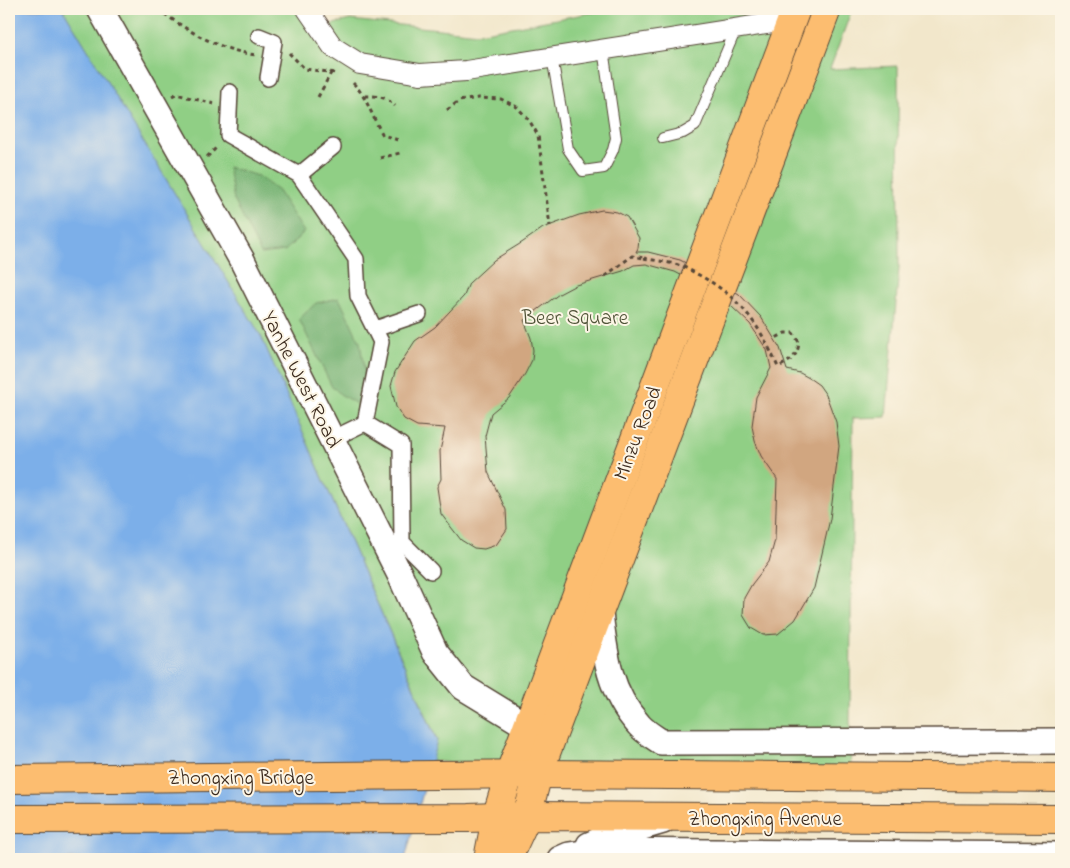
<svg xmlns="http://www.w3.org/2000/svg" width="1070" height="868" viewBox="0 0 1070 868" font-family="'Indie Flower',sans-serif">
	<style>
		.green { fill: #90cf85; stroke: #667c52 }
		.forest { fill: #74b272; stroke: #586e48 }
		.water { fill: #7bafe9; stroke: #5b6c84 }
		.building { fill: #d1a680 }
		.lines { fill: none; stroke-linecap: round; stroke-linejoin: round }
		.service-casing { stroke: #564638; stroke-width: 12 }
		.pedestrian-casing { stroke: #564638; stroke-width: 18 }
		.minor-casing { stroke: #564638; stroke-width: 22 }
		.tertiary-casing { stroke: #564638; stroke-width: 28 }
		.primary-casing { stroke: #564638; stroke-width: 30 }
		.trunk-casing { stroke: #564638; stroke-width: 30 }
		.path { stroke: #564638; stroke-width: 3; stroke-dasharray: 4 4; stroke-linecap: butt }
		.service { stroke: #fff; stroke-width: 10 }
		.pedestrian { stroke: #fff; stroke-width: 15 }
		.minor { stroke: #fff; stroke-width: 20 }
		.tertiary { stroke: #fff; stroke-width: 25 }
		.primary { stroke: #fcbd6f; stroke-width: 28 }
		.trunk { stroke: #fcbd6f; stroke-width: 28 }
		.path-bridge { stroke: #564638; stroke-width: 3; stroke-dasharray: 4 4; stroke-linecap: butt }
		.labels { text-anchor: middle; stroke-width: 4; stroke-linejoin: round; paint-order: stroke }
		.park-label { font-size: 21px; fill: #505338; stroke: #fcf5e5 }
		.street-label { font-size: 21px; fill: #3b2a1e; stroke: #fcf5e5 }
	</style>
	<rect width="100%" height="100%" fill="#fcf5e5"/>
	<filter id="ink" filterUnits="userSpaceOnUse"><feTurbulence type="fractalNoise" baseFrequency=".02" numOctaves="2"/><feDisplacementMap in="SourceGraphic" scale="10" xChannelSelector="R" yChannelSelector="G"/><feConvolveMatrix kernelMatrix="1 2 1 2 8 2 1 2 1" color-interpolation-filters="sRGB"/></filter>
	<filter id="wash" filterUnits="userSpaceOnUse"><feTurbulence type="fractalNoise" baseFrequency=".0096" numOctaves="4" result="noise"/><feDisplacementMap in="SourceGraphic" scale="20" xChannelSelector="R" yChannelSelector="G"/><feGaussianBlur stdDeviation="1.12" result="paint"/><feColorMatrix in="noise" values="0 0 0 0 0 0 0 0 0 0 0 0 0 0 0 0 0 1.4 0 .05"/><feComposite in="paint" operator="in"/></filter>
	<g filter="url(#wash)">
		<rect width="100%" height="100%" fill="#f2e7cb"/>
		<polygon class="green" points="63,9 313,9 325,26 350,20 479,33 612,9 852,9 830,69 898,66 899,268 886,417 853,418 850,720 851,777 597,775 431,761 437,740 261,336"/>
		<g class="forest">
			<polygon points="228,167 258,176 278,191 304,232 285,251 261,254 234,200"/>
			<polygon points="339,298 360,342 365,375 358,405 340,394 331,385 299,319 316,303"/>
		</g>
		<polygon class="water" points="9,9 63,9 261,336 437,741 405,859 9,859"/>
		<g id="blocks">
			<polygon class="building" points="602,210 617,212 627,217 639,238 638,248 636,252 648,252 680,260 711,276 739,294 761,317 780,348 787,370 800,373 809,378 819,385 826,395 836,422 839,446 830,519 814,588 795,620 778,634 763,635 751,628 743,615 744,598 752,584 769,562 775,540 777,479 761,456 755,441 752,426 756,397 771,368 767,350 750,324 731,306 705,288 675,272 646,264 634,265 623,271 576,285 559,294 524,320 531,338 533,350 532,360 525,374 509,398 491,413 485,436 488,472 506,510 507,529 496,545 484,549 474,548 461,540 441,514 437,487 441,479 440,451 445,428 417,426 404,419 396,407 391,386 395,372 415,341 435,327 464,296 469,283 494,260 523,242 543,228 579,215"/>
		</g>
	</g>
	<g filter="url(#ink)">
		<use href="#blocks" fill-opacity="0" stroke="#564638" stroke-width="1"/>
		<g class="lines">
			<defs>
				<g id="service">
					<polyline points="552,57 568,149 583,171 604,168 613,150 616,138 603,49"/>
					<polyline points="663,138 683,133 695,126 736,29"/>
				</g>
				<g id="pedestrian">
					<polyline points="259,36 274,42 268,78"/>
					<polyline points="230,92 228,135 299,175 356,259 358,296 381,342 365,423 401,445 402,542 431,571"/>
					<polyline points="299,175 333,147"/>
					<polyline points="375,329 419,314"/>
					<polyline points="332,439 365,423"/>
				</g>
				<polyline id="minor" points="307,9 333,47 360,64 420,74 466,71 792,20"/>
				<g id="tertiary">
					<polyline points="100,9 243,262 401,577 435,652 463,687 527,726"/>
					<path d="M600,613C605,655 609,692 639,725C645,732 654,737 661,742L1061,741"/>
					<polyline points="589,845 605,838 663,821"/>
					<polyline points="560,859 569,855 596,851 1061,855"/>
				</g>
				<g id="primary">
					<polyline points="488,859 496,818 509,775 796,9"/>
					<polyline points="507,859 527,816 538,774 827,9"/>
				</g>
				<g id="trunk">
					<polyline points="9,779 538,774 1061,778"/>
					<polyline points="9,819 468,818 527,816 1061,819"/>
				</g>
			</defs>
			<use href="#service" class="service-casing"/>
			<use href="#pedestrian" class="pedestrian-casing"/>
			<use href="#minor" class="minor-casing"/>
			<use href="#tertiary" class="tertiary-casing"/>
			<use href="#primary" class="primary-casing"/>
			<use href="#trunk" class="trunk-casing"/>
			<g class="path">
				<path d="M158,9C187,31 219,50 256,55"/>
				<polyline points="289,53 305,69 336,73"/>
				<path d="M353,83C368,98 372,118 383,135L401,141"/>
				<polyline points="172,96 176,94 214,104"/>
				<path d="M365,96C378,96 385,96 395,106"/>
				<polyline points="318,97 332,71"/>
				<polyline points="447,110 459,101 479,98 501,99 517,107 529,120 538,135 550,226"/>
				<polyline points="207,157 217,147"/>
				<polyline points="380,158 400,153"/>
				<polyline points="605,276 632,256 644,258"/>
				<path d="M769,348L778,367C791,361 798,356 799,342L793,333H785L774,339"/>
			</g>
			<use href="#service" class="service"/>
			<use href="#pedestrian" class="pedestrian"/>
			<use href="#minor" class="minor"/>
			<use href="#tertiary" class="tertiary"/>
			<use href="#primary" class="primary"/>
			<use href="#trunk" class="trunk"/>
			<path class="path-bridge" d="M644,258C656,261 670,262 681,266C687,268 693,272 699,275C732,293 752,314 769,348"/>
		</g>
	</g>
	<g class="labels">
		<g class="park-label">
			<text x="575" y="324">Beer Square</text>
		</g>
		<g class="street-label">
			<text transform="translate(302 379) rotate(63)" y="7">Yanhe West Road</text>
			<text transform="translate(637 433) rotate(-69)" y="7">Minzu Road</text>
			<text x="241" y="784">Zhongxing Bridge</text>
			<text x="765" y="825">Zhongxing Avenue</text>
		</g>
	</g>
	<rect width="1070" height="868" fill="none" stroke="#fcf5e5" stroke-width="30"/>
</svg>
